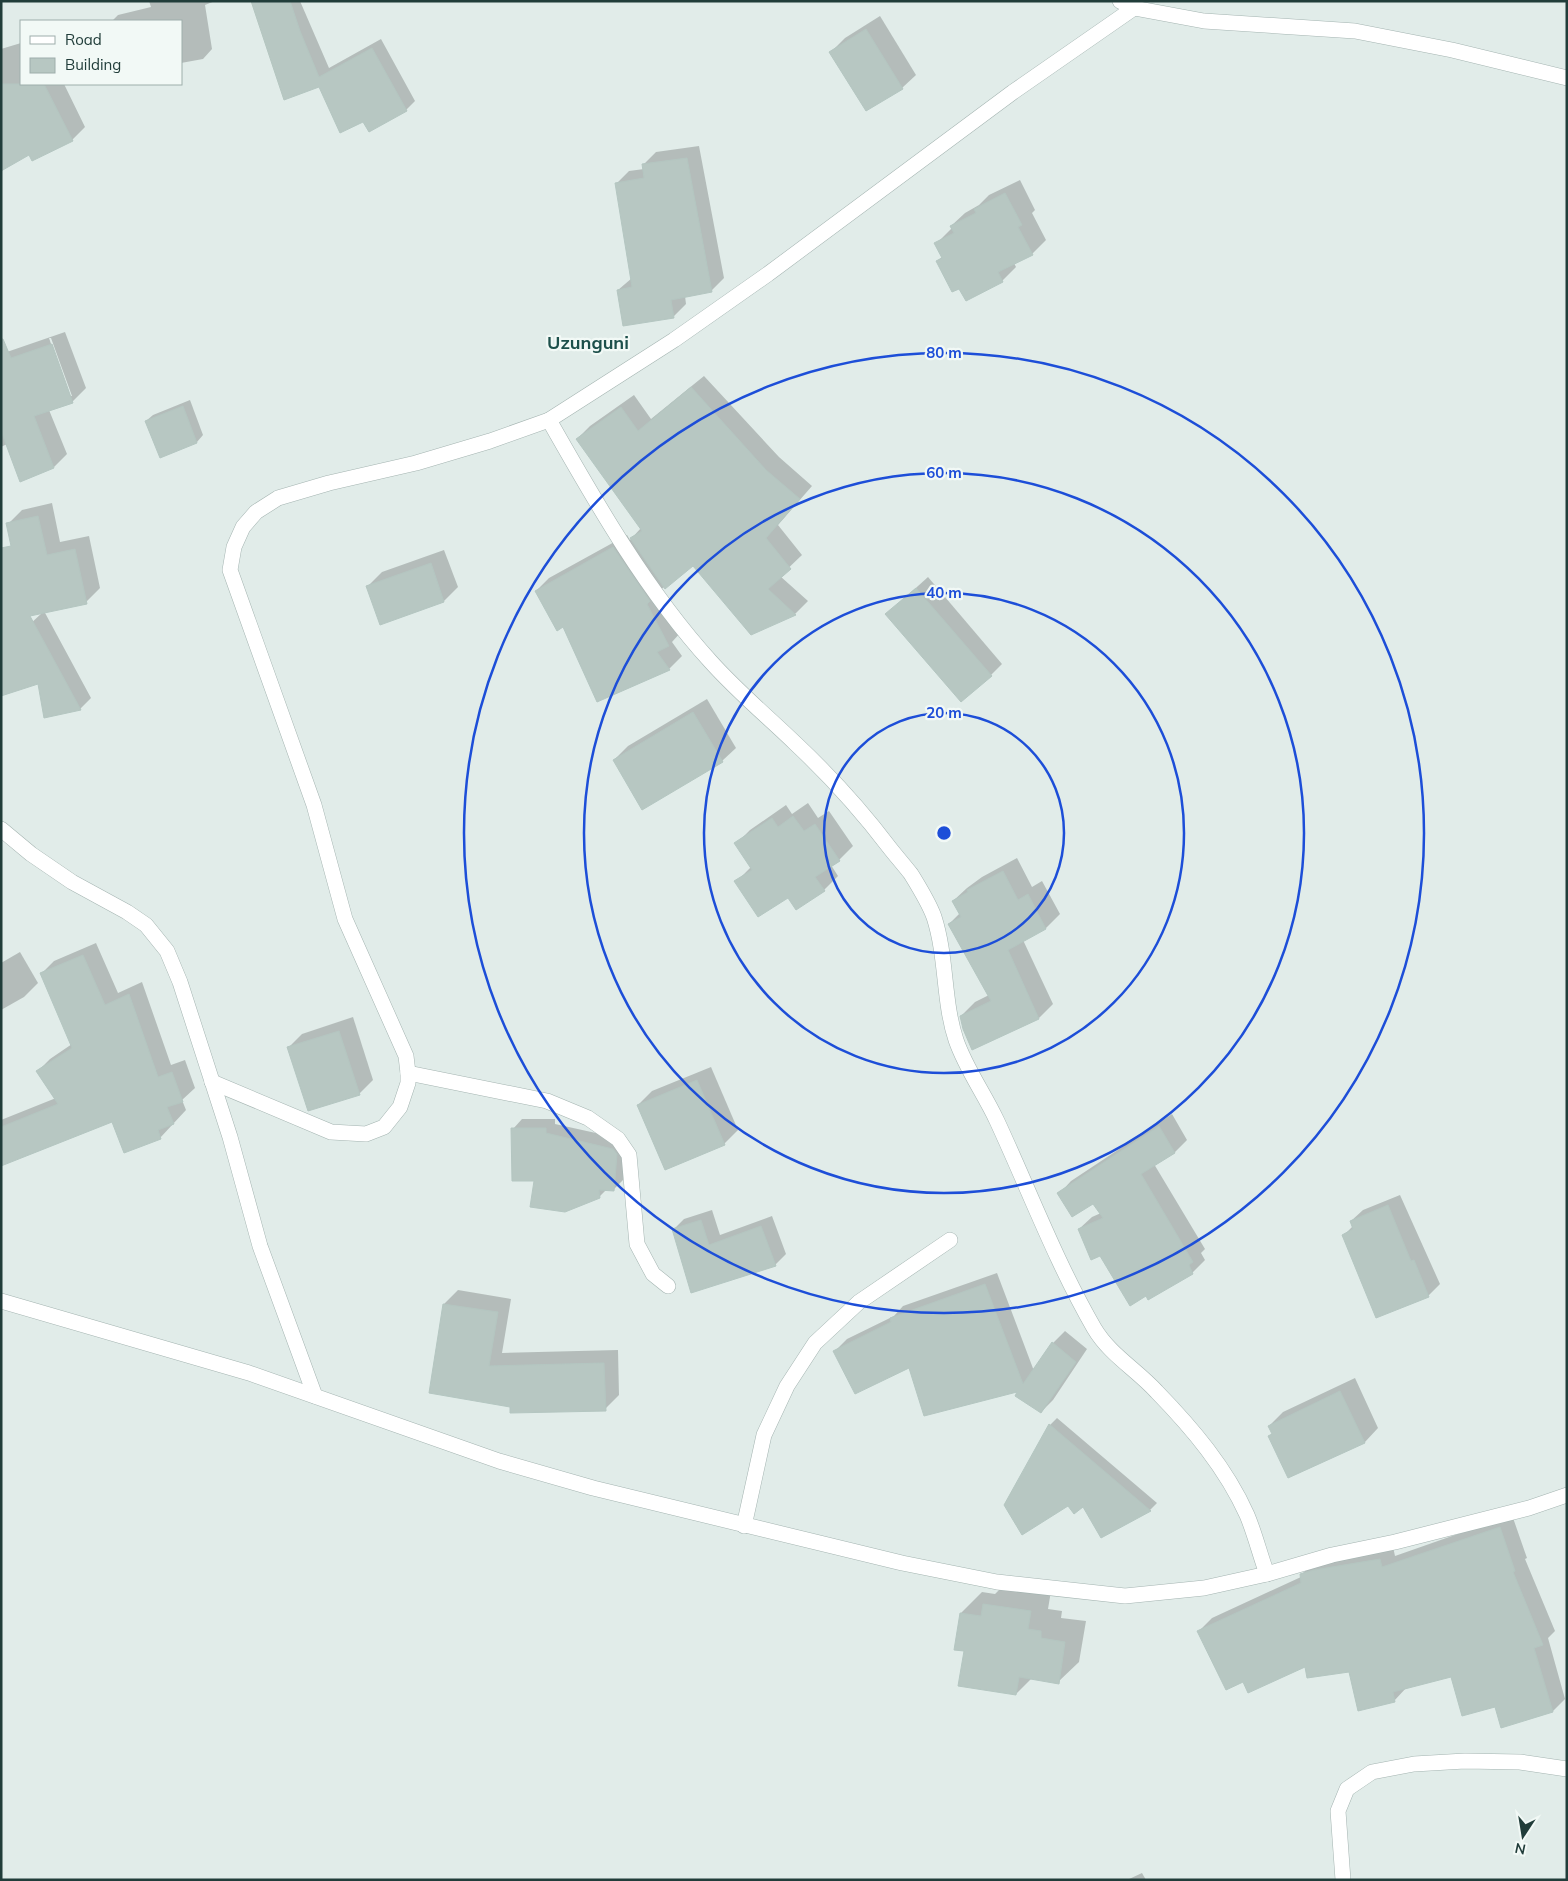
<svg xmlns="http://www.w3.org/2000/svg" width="1568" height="1881" viewBox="0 0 1568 1881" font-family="Mulish,sans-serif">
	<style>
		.shadow { fill: #0003; fill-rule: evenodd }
		.building { fill: #b7c7c2; stroke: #b4c6c1 }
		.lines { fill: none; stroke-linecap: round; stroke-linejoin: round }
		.minor-casing { stroke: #a4b4b1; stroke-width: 16 }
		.tertiary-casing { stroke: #a4b4b1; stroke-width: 16 }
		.minor { stroke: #fff; stroke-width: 15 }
		.tertiary { stroke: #fff; stroke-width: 15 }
		.ring { fill: none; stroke: #1d4ed8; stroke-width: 2.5 }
		.labels { text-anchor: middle; stroke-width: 4.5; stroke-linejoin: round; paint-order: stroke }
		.quarter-label { font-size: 18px; font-weight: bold; fill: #1d504b; stroke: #f2f9f6 }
		.centre { fill: #1d4ed8; stroke: #f2f9f6; stroke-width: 2.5 }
		.ring-label { font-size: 15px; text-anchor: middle; font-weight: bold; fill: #1d4ed8; stroke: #f2f9f6; stroke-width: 4.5; stroke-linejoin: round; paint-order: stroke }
	</style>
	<rect width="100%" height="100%" fill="#e1ece9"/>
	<g class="shadow">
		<polygon points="149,1 215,1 205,5 212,49 203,59 181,63 181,21 112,21 118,15 151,7"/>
		<polygon points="253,1 300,1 329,68 381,39 415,101 406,110 320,86"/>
		<polygon points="880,16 916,75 902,88 831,52 845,38"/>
		<polygon points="21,43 21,84 64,84 85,127 72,140 30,153 1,169 1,49"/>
		<polygon points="699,146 724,278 711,291 685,296 686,304 674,316 618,290 632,278 617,183 629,171 644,169 644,164 656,152"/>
		<polygon points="1020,180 1035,210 1032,213 1046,240 1032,254 1014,263 1016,267 1002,281 959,287 937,261 942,257 936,244 952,228 951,226 965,213 979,205 989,195"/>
		<path d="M65,332L86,388L72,402L49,410L67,454L54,467L7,444L1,447V354ZM49,338H51L72,396H69Z"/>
		<polygon points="704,376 779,457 812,486 778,525 802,555 780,576 808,601 795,614 751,633 693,564 659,591 681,632 672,642 682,656 669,669 564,626 536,591 549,578 627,535 630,540 641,528 577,439 590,426 634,395 651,419"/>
		<polygon points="190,400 203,435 197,442 160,456 146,421 153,415"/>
		<polygon points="52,503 60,542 89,536 100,588 86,602 44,611 91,698 80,709 28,626 43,612 8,524 22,510"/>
		<polygon points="444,550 458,587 444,601 381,623 368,586 382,572"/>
		<polygon points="928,577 1002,664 991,675 887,614"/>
		<polygon points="707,699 736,748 722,761 614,760 628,746"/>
		<polygon points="808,803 818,818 829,811 853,846 839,860 831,865 838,876 824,890 789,896 736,882 751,867 736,844 750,830 786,805 792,814"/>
		<polygon points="1017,858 1032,887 1042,881 1060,914 1046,928 1023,940 1053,1004 1039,1018 973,1049 961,1016 975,1002 989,995 949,924 960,913 953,901 967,888 982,877"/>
		<polygon points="96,943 118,993 142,982 171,1065 185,1060 195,1088 182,1100 186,1110 160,1138 113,1120 1,1165 1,1120 56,1098 38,1071 50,1059 72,1044 42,973 54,961"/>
		<polygon points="20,952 38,983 24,997 1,1010 1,963"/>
		<polygon points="353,1017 373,1080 359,1094 288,1048 302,1034"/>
		<polygon points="711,1067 738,1130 724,1144 638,1105 652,1091"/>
		<polygon points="1172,1114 1187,1140 1175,1152 1154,1164 1205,1249 1201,1253 1205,1260 1192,1273 1100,1254 1079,1229 1092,1217 1101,1213 1093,1202 1059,1194 1071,1181"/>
		<polygon points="522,1119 555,1119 555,1124 623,1139 626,1144 623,1180 613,1190 606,1190 599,1197 536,1180 513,1129"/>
		<polygon points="1400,1195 1440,1284 1428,1296 1344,1235 1353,1226 1351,1221 1363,1210"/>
		<polygon points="712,1210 720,1235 772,1216 786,1254 775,1265 692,1291 673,1230 684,1219"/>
		<polygon points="997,1273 1034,1371 1053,1343 1065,1331 1087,1349 1053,1400 1041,1412 1020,1390 835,1351 847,1339 894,1316 903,1306"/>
		<polygon points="458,1290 511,1299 502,1353 618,1350 619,1395 605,1409 511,1406 430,1392 444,1304"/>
		<polygon points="1355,1378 1378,1428 1365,1442 1289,1477 1269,1436 1273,1433 1269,1426 1283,1412"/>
		<polygon points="1057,1418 1157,1503 1150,1510 1101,1536 1083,1505 1005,1505 1050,1425"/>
		<polygon points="1512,1515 1527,1558 1525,1559 1555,1631 1548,1638 1565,1699 1553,1711 1495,1705 1452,1676 1407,1687 1394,1701 1350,1670 1306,1665 1243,1681 1199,1631 1212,1618 1301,1577 1301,1575 1314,1562 1393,1547 1395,1556"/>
		<polygon points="1005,1584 1051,1591 1048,1609 1062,1611 1061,1618 1086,1621 1079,1662 1058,1682 1032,1678 1016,1694 965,1650 961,1613 982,1592 995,1594"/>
		<polygon points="1142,1873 1146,1880 1127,1880"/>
	</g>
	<g class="building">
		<polygon points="251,1 290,1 300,31 319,77 372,48 407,111 369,132 363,122 340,133 319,87 284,100"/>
		<polygon points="866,29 903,89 866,111 829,52"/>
		<polygon points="1,84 44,84 73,141 32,161 29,155 1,171"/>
		<polygon points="687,158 712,292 671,300 674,318 623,326 617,290 632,287 615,183 644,178 642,164"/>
		<polygon points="1005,193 1022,225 1018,227 1033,255 998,272 1003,282 966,301 959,289 952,292 936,261 942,258 934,243 954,233 950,226 976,213 974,209"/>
		<polygon points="1,339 3,339 11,358 52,344 73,403 34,416 54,468 20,482 1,431"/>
		<polygon points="691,387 766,470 800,499 766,538 791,569 768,589 796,615 751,635 693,566 665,589 630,538 642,531 576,439 621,407 638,431"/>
		<polygon points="183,406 197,443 160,458 145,421"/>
		<polygon points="38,516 47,555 75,549 87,604 30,616 81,710 44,718 38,684 1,696 1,548 11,546 6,523"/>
		<polygon points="613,547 650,601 647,604 669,646 657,652 670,670 597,702 563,627 557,631 535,591"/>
		<polygon points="431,563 444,602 380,625 366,586"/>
		<polygon points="916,588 992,676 961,702 885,614"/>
		<polygon points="693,712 723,762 642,810 613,760"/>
		<polygon points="793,816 804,831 815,824 840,861 815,877 825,891 796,910 788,898 758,917 734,881 752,870 734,843 772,818 778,827"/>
		<polygon points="1003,871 1018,900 1028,894 1046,929 1008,950 1039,1019 972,1050 963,1029 960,1016 991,1001 948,924 961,917 952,901 968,892 967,890"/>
		<polygon points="83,955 105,1005 129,994 158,1077 172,1072 183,1102 167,1107 174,1124 158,1130 161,1139 124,1153 112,1122 1,1166 1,1127 58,1104 36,1071 72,1048 40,973"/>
		<polygon points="339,1031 360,1095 308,1111 287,1047"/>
		<polygon points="697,1080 725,1145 665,1170 637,1105"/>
		<polygon points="1159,1126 1175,1153 1141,1174 1193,1262 1189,1265 1193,1274 1148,1300 1146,1296 1130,1306 1100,1256 1091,1260 1078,1229 1103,1218 1093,1204 1072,1217 1057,1193"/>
		<polygon points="511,1128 546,1128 546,1133 613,1149 617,1154 614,1191 599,1190 600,1198 565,1212 530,1207 534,1181 512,1181"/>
		<polygon points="1388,1205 1411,1261 1414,1260 1429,1297 1376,1318 1342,1235 1353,1229 1350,1221"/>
		<polygon points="701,1220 709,1245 761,1226 776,1266 691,1293 672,1229"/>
		<polygon points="985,1284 1023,1384 1052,1342 1076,1362 1041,1413 1015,1396 1017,1392 924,1416 909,1368 855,1394 833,1351 891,1322 890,1318"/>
		<polygon points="443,1304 498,1312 489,1366 604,1363 606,1411 510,1413 510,1407 429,1393"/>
		<polygon points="1340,1391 1365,1443 1288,1478 1268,1436 1272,1434 1268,1426"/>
		<polygon points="1049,1424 1151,1511 1101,1538 1083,1507 1074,1514 1068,1506 1022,1535 1004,1505"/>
		<polygon points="1500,1527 1515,1571 1513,1572 1543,1645 1534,1648 1553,1712 1501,1728 1495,1707 1462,1716 1451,1677 1393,1692 1395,1702 1358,1711 1349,1672 1307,1678 1305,1667 1248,1693 1243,1682 1226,1690 1197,1631 1301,1583 1300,1574 1314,1570 1380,1559 1382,1567"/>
		<polygon points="983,1604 1031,1611 1028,1629 1041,1631 1041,1638 1065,1642 1059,1684 1019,1677 1016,1695 958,1686 964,1651 954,1650 960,1613 981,1616"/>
	</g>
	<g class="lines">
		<defs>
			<g id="minor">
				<path d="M549,420C596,503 647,592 711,662C738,692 768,717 796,744C830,776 861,810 889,847C896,856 904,865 911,874C919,887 929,903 934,917C947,957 943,1001 956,1040C966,1069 984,1093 997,1121C1029,1190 1056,1262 1094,1328C1110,1355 1136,1369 1157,1392C1192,1428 1226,1468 1247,1515C1255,1534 1260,1555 1267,1574"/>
				<polyline points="1,829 31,854 72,882 127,912 146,925 167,951 180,982 230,1137 260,1246 315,1396"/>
				<polyline points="408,1073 547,1101 588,1118 618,1139 629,1155 637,1244 653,1274 668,1286"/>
				<polyline points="212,1082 331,1132 366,1134 384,1127 400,1107 408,1083 408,1073 406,1056 345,919 314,805 230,570 234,547 243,527 256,512 278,498 329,483 416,463 490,441 549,420 674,340 768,274 1013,92 1134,8"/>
				<polyline points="1,1301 249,1373 499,1461 593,1488 902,1563 997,1582 1125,1596 1204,1588 1267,1574 1332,1555 1395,1542 1529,1508 1567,1495"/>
				<polyline points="744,1526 764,1435 787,1386 815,1343 859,1302 950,1240"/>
				<polyline points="1343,1880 1338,1811 1347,1789 1372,1772 1414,1764 1465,1761 1520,1762 1567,1769"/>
			</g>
			<polyline id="tertiary" points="1120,1 1134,8 1204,21 1355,31 1452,50 1567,78"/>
		</defs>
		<use href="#minor" class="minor-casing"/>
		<use href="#tertiary" class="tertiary-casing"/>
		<use href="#minor" class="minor"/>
		<use href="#tertiary" class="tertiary"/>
	</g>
	<g class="ring">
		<circle cx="944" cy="833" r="120"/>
		<circle cx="944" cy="833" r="240"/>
		<circle cx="944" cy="833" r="360"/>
		<circle cx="944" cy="833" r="480"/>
	</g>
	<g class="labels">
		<g class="quarter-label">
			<text x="588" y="349">Uzunguni</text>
		</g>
	</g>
	<circle cx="944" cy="833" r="8" class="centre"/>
	<g class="ring-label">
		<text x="944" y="358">80 m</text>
		<text x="944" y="478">60 m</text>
		<text x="944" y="598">40 m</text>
		<text x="944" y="718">20 m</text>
	</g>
	<rect width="1568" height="1881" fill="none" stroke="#213d3a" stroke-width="5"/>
	<rect x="20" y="20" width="162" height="65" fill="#f2f9f6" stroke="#9eaeab"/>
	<rect x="30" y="36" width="25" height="8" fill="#ffffff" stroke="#9eaeab"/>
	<text x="65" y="45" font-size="15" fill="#213d3a">Road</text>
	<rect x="30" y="58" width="25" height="15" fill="#b7c7c2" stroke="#9eaeab"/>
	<text x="65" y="70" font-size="15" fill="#213d3a">Building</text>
	<g transform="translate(1523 1836) rotate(192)" stroke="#f2f9f6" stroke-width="4" paint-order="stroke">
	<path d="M0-4L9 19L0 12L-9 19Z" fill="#213d3a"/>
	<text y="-8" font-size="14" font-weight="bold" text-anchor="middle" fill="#213d3a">N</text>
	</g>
</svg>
